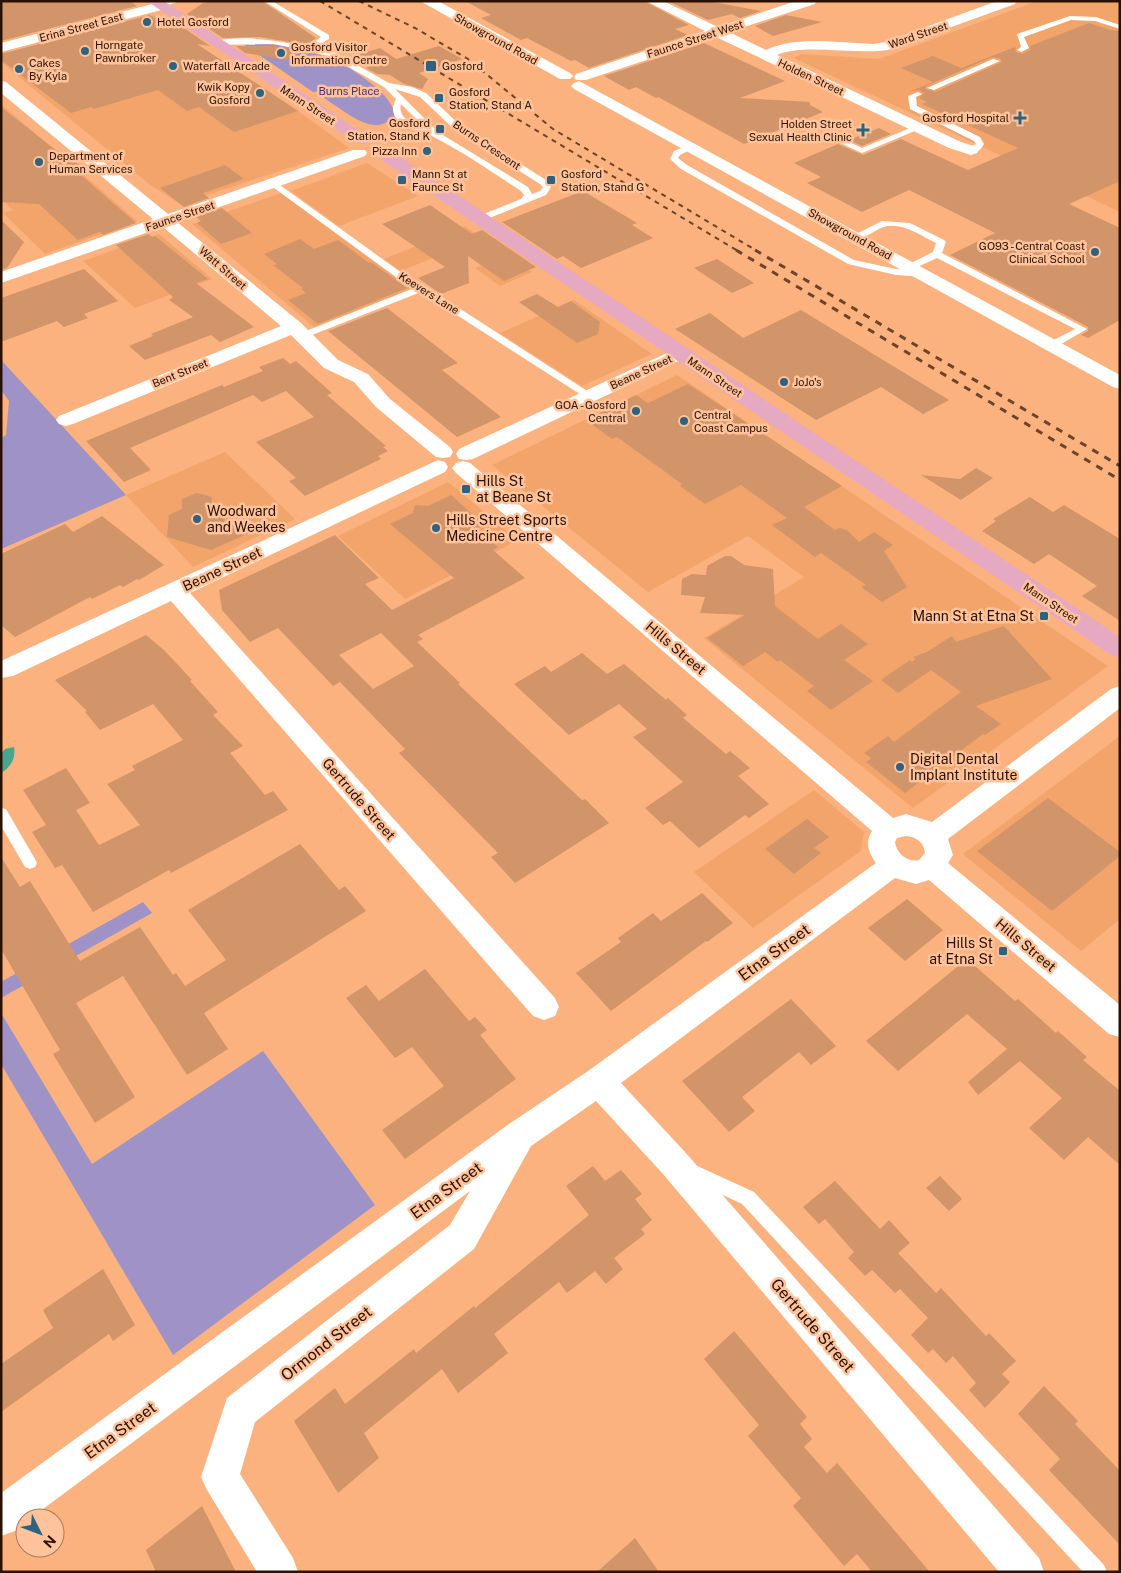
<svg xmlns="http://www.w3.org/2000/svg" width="1121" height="1573" viewBox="0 0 1121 1573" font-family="'Public Sans',sans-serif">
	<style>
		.built { fill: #f3a46b }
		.green { fill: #9e92c6 }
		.water { fill: #48a58f }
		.building { fill: #d29469; fill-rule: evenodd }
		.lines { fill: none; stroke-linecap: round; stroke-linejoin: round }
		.service { fill: #fff; fill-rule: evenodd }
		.minor { fill: #fff; fill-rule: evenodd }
		.tertiary { fill: #fff; fill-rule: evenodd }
		.primary { fill: #e5aac2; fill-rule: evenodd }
		.rail-far1 { stroke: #6d4429; stroke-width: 2; stroke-dasharray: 5 5; stroke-linecap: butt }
		.rail { stroke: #6d4429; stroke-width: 3; stroke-dasharray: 7 7; stroke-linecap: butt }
		.poi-dot { fill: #2e627f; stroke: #ffc39b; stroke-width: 2 }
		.labels { text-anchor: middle; stroke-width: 5; stroke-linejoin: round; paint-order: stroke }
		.far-poi-label { font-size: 11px; fill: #2a1000; stroke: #ffc39b; text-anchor: start }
		.far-street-label { font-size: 11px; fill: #2a1000; stroke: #ffc39b }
		.far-park-label { font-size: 11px; fill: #462c78; stroke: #ffc39b }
		.poi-label { font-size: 14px; fill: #2a1000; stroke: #ffc39b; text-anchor: start }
		.street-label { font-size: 14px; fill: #2a1000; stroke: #ffc39b }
		.near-street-label { font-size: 16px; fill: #2a1000; stroke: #ffc39b }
	</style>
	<rect width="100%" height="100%" fill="#fbb27f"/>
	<g class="built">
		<polygon points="1037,1 1120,1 1120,212 794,58 801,54 879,59"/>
		<polygon points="153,15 298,111 349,148 180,204 149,184 1,62 1,56"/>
		<polygon points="1,104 137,221 45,254 3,213 13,210 1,199"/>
		<polygon points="367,163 418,196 339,226 291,191"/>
		<polygon points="281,193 411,289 314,327 192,224"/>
		<polygon points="465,226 481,238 401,271 384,259"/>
		<polygon points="159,234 212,279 135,308 83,261"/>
		<polygon points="506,255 532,272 500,286 475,268"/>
		<polygon points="574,300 652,354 582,386 500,333"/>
		<polygon points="677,375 1108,666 913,808 704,638 804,577 748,536 648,592 492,465"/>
		<polygon points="225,452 295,519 193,567 126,495"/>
		<polygon points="448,482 518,540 405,599 338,536"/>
		<polygon points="1120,736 1120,919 1081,951 963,854"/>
		<polygon points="814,790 864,832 861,851 753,928 694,872"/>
	</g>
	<g class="green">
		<path d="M242,43C287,43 332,52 368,81C381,91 391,100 396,116C389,121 382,126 374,125C359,124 337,106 324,98L326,95L320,91L313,92Z"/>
		<polygon points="1,360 126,495 1,549 1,438 6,435 9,401 1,390"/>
		<polygon points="143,902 152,913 1,998 1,982"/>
		<polygon points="1,1013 92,1164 263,1051 375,1205 173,1355 1,1064"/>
	</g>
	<path class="water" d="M14,747C16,758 11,767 1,773V754L5,749Z"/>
	<g class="building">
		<polygon points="1,1 130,1 137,6 1,41"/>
		<polygon points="206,1 262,1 316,38 307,45 260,37 223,38 187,14"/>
		<polygon points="465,1 644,1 689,25 675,29 688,35 589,68 575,60 571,61 527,38 521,40 481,18 491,15"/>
		<polygon points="668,1 708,1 761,11 740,18 732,14 708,20"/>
		<polygon points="150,15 168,27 175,22 210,46 197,44 298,111 234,132 199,107 187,111 158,90 94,109 91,107 71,113 1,60 1,54"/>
		<polygon points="786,15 822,22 773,36 755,26"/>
		<path d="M1089,23L1110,30L1120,31V181L1069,204L1120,228V320L1088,338L1081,335L1088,331V327L950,255L995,233L909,190L862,212L807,183L821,177L794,163L838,144L863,155L901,139L968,170L1018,148L922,104L927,102L919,98L924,93L919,90L911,91L933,82L901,68L933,56L961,68L1015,47L1016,52L1022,54L1030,50V46ZM992,57L1001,59L1002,62L935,92L925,89L926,86Z"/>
		<polygon points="704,43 785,81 740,98 810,102 810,105 823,112 744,144 658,97 656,98 636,87 629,90 604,76"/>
		<polygon points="236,46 274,46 299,51 287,60 245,53"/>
		<polygon points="439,46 462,59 419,73 428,79 422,89 404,84 390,75 377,74 366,68 374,65 357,55 380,48 396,59"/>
		<polygon points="1,107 62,155 66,154 83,168 75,170 136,223 103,235 100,232 78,240 39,204 1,202"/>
		<polygon points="879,128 891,134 862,146 849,140"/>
		<polygon points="225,165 244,179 203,193 209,198 184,207 160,188"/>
		<polygon points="583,191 637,223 632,225 653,238 581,268 563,256 557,259 502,222"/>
		<polygon points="430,205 472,234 482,230 536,267 504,281 468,256 469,283 441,294 418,278 445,267 382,224"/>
		<polygon points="222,208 252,233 221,244 197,223 201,221 196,217"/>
		<polygon points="1,220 24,242 7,268 1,270"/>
		<polygon points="149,234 152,237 155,236 208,279 196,283 254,327 220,342 211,335 145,360 129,346 153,336 151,334 193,317 169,300 173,297 116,245"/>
		<polygon points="300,239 314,249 338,240 369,263 371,262 407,288 318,324 288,300 306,293 301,289 303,288 273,265 277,264 264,254"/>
		<polygon points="717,259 754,283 732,293 694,268"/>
		<polygon points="84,269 118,301 84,314 88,318 64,327 57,321 1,342 1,298"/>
		<polygon points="537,294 558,307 571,301 600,322 598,334 577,343 519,302"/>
		<polygon points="387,308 458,363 442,370 501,417 457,437 328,331"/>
		<polygon points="801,310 949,400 923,414 881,387 816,420 675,329 710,313 743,338"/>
		<polygon points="283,358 290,364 296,361 332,393 327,395 386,446 383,447 388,451 378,456 381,459 305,496 289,481 296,478 256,442 314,417 286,391 262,402 253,395 130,448 151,470 124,482 86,441 222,385 224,387 263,371 259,367"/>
		<polygon points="688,384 842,486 804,507 835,530 840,528 847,530 859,542 874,532 893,545 884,551 907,587 882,602 861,587 866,585 821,553 815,557 772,525 787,518 741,485 705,504 680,486 682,484 617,437 612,439 586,420 636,395 648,403"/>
		<polygon points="976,468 993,478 961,500 921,475 960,479"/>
		<polygon points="197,493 212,497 211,507 226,511 224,522 254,531 211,550 167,537 169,515 182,509 182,499"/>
		<path d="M451,495L484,525L476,529L498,547L493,550L525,578L418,635L423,639L417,642L460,683L458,684L582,800L585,799L609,823L515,883L491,857L498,853L399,753L405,749L340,682L333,686L278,628L250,642L222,610L219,590L335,535L379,578L365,584L392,610L454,578L390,524L413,513L415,505L428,506ZM381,633L414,666L373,689L339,655Z"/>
		<polygon points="1030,497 1053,512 1064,505 1120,539 1120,621 1082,596 1097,586 1049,554 1034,564 982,531 996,521 993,519"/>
		<polygon points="102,516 164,565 139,580 137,579 123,587 120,585 92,599 90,597 15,637 1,625 1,554 65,524 73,532"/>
		<polygon points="725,556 731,556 744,565 773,569 775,606 818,639 841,624 868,644 844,660 873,681 831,710 807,691 814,686 780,660 778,662 765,652 743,666 707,638 745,615 700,613 705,597 681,595 682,579 692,574 706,575 707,566"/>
		<polygon points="1004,626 1052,679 976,706 1001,724 985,735 983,734 905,793 866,762 871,758 864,753 888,736 894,742 961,692 931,670 898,693 881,680 910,660 912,662 916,659 913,657 927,652 952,636 956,642"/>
		<polygon points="146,635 165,651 192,680 190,681 218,712 213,715 243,746 230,753 265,795 273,791 288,810 171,873 169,870 93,912 62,865 55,868 32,832 46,825 23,790 66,768 90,803 76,810 99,845 140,825 107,784 135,770 132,766 183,740 153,704 100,730 85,712 87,711 55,680"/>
		<polygon points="582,653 607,674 624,664 666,700 668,698 687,715 683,718 726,754 730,751 750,768 738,776 769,804 749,818 745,815 699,848 670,821 663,825 645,808 683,782 633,737 647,729 619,704 569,735 514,684 545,666 551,672"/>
		<polygon points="1048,798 1120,852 1120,856 1052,911 977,851"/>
		<polygon points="807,819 829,837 814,848 821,853 794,874 765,849"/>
		<polygon points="300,844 339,890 345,886 366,911 204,1013 228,1049 187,1075 123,976 76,1003 135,1097 95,1123 53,1054 60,1050 1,949 1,857 20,887 30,881 80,961 140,927 173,975 176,973 185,986 226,960 188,910"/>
		<polygon points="702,893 733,923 707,942 706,941 611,1011 576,973 621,942 618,938 653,913 661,921"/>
		<polygon points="907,899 943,930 905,961 868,928"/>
		<polygon points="967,959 1015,1001 1018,999 1056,1033 1058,1031 1087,1057 1083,1060 1120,1091 1120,1165 1088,1137 1064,1160 1029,1128 1062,1098 1020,1061 978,1095 968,1082 1007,1049 967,1014 898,1071 866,1041"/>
		<polygon points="425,969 469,1021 475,1017 487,1030 480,1035 516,1079 405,1159 382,1130 444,1086 412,1047 395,1058 346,998 366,985 379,1001"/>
		<polygon points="791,999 836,1046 811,1065 799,1052 742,1097 755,1111 729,1132 682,1081"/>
		<polygon points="593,1166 605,1181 621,1170 642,1194 635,1199 652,1220 641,1229 645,1234 614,1258 623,1269 606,1284 595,1271 567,1293 559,1282 494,1334 508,1353 458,1393 442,1369 364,1433 379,1458 338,1493 294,1421 335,1388 345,1404 414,1349 416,1353 474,1306 475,1308 589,1215 566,1186"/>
		<polygon points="940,1176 962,1199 949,1211 926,1188"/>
		<polygon points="835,1181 880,1229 889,1220 910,1243 898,1253 936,1293 941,1288 986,1336 989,1333 1016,1361 1002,1374 1010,1382 985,1408 969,1390 976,1383 953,1356 946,1363 933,1349 928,1353 911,1335 928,1318 900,1289 895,1293 872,1270 865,1276 848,1258 854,1252 825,1219 819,1224 803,1207"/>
		<polygon points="103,1269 135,1325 113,1341 109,1334 1,1412 1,1364 53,1328 43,1310"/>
		<polygon points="734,1331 807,1417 800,1424 812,1439 804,1447 827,1473 837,1463 930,1572 872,1572 857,1554 844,1566 793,1506 801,1498 748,1436 759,1425 704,1359"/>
		<polygon points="1044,1386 1078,1421 1075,1424 1120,1471 1120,1545 1049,1470 1060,1459 1018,1414"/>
		<polygon points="202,1506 236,1572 156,1572 146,1550"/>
		<polygon points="635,1538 659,1572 597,1572"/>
	</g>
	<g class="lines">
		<g class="service">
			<polygon points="169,1 180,1 160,8 156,6"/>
			<path d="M264,1H272L329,35V39L314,48L334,52L389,83L412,87L426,93L461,126L546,180L551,187L546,195L482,221H476V217L521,199L524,195L521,191C492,172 463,152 432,136C422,130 410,131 400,123C392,115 391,108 396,99L384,87L329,56L274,44L213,45V41C245,35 276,40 307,47L321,37ZM395,89L420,97L455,130L540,184L543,187L540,191L532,194L528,187L438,132ZM401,104L425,128C414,125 397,118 401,104Z"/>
			<polygon points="1070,16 1096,17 1120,25 1120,29 1095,21 1071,20 1024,37 1029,48 1021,52 1017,50 1021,47 1017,34"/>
			<polygon points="993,59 1000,61 934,90 927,88"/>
			<polygon points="918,92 922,94 916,97 917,106 980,137 984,144 980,150 968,152 968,148 976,144 974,141 910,109 908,96"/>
			<polygon points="915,126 922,128 862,153 823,135 830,133 862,148"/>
			<polygon points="689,145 696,147 680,155 678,158 687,165 854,260 896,269 924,271 929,274 924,277 896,275 848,264 681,169 670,159 674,151"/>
			<polygon points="273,180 406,276 425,286 595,396 594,398 586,398 421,292 307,337 301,337 301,333 414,288 400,280 270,185 269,183"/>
			<path d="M882,221L910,223L944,240L946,242L942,253L1087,329L1056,347H1048V343L1075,329L937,258L913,269H907V265L933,252L936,243C920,235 899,220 881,228C872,232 862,241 852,239L850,237Z"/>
			<polygon points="1,808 6,809 35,859 37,863 35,867 30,869 25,867 1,826"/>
			<polygon points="693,1164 754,1192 1104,1565 1107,1572 1083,1572 742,1204 687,1178 684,1172 687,1166"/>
		</g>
		<g class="minor">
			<path d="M646,1H663L718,27L796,1H816L815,4L729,32L766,50C798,35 839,43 874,44L885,42L997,1H1016L1015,4L888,50C856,55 803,43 777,55L961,142L977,147L979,150L977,153L971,155L949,148L716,37L586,80H576L574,77L576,74L705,31Z"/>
			<polygon points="1,81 6,82 168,214 353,150 365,150 367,153 365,156 177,222 301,323 338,360 368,374 390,399 450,447 453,452 450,457 443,458 436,457 376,407 354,382 324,368 291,335 73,424 66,426 59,424 56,420 59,416 281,326 163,227 1,283 1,272 153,219 1,93"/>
			<polygon points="680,347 687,349 690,353 687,357 473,459 466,460 459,459 456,454 459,449"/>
			<polygon points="438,460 445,462 448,467 445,472 190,593 555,998 559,1007 555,1016 544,1020 533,1016 171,601 13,676 1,678 1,661"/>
			<path d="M463,461L470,463L893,818L906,814L932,822L1111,689L1120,686V708L948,839L953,855L948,863L1120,1005V1037L1109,1034L929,880L916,884L895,878L621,1083L685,1152L1039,1558L1044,1572H999L663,1174L596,1101L531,1146L474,1249L255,1422L240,1474L293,1558L298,1572H257L207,1490L201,1477L227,1398L450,1225L470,1191L31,1518H25V1523L15,1531L1,1536V1493L509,1124L588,1071L876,863C868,852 865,842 872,831L456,473L452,468L456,463ZM906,836C916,837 924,842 925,853L919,860C908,863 896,853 895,842L897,838Z"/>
		</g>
		<g class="tertiary">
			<polygon points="420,1 438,1 570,73 573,76 570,79 560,79"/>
			<polygon points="160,2 165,3 167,6 165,9 1,52 1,43"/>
			<polygon points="579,81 1120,375 1120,389 1113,387 574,89 571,86 574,83"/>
		</g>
		<g class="primary">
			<polygon points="147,1 164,1 370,138 372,141 370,144 358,144"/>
			<polygon points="386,150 392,151 1120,637 1120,658 1111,655 380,159 378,155 380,151"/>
		</g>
		<g class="rail-far1">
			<polyline points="320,1 738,251"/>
			<polyline points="359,1 415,28 468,59 553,129 757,251"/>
		</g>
		<g class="rail">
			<polyline points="736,250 1120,480"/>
			<polyline points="755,250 1120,466"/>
		</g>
	</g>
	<g class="poi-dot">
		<circle cx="147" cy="22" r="5"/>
		<circle cx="85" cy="51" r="5"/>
		<circle cx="281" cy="53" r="5"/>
		<circle cx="173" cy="66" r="5"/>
		<rect x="425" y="60" width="12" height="12" rx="2.5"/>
		<circle cx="19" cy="69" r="5"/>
		<circle cx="260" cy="93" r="5"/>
		<rect x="434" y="93" width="10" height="10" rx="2.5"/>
		<path d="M1017.5 110.5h5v5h5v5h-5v5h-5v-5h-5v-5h5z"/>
		<rect x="435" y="124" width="10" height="10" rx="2.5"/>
		<path d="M860.5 122.5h5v5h5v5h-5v5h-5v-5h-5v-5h5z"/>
		<circle cx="427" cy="151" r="5"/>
		<circle cx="39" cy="162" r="5"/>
		<rect x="397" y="175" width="10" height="10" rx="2.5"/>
		<rect x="546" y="175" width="10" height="10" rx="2.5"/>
		<circle cx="1095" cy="252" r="5"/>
		<circle cx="784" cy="382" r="5"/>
		<circle cx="636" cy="411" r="5"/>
		<circle cx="684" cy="421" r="5"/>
		<rect x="461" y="484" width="10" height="10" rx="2.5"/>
		<circle cx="197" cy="519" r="5"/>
		<circle cx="436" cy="528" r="5"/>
		<rect x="1039" y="611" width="10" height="10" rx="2.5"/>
		<circle cx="900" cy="767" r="5"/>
		<rect x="998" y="946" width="10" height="10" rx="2.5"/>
	</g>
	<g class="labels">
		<g class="far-poi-label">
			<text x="157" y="26">Hotel Gosford</text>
			<text x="95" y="49">Horngate<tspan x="95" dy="13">Pawnbroker</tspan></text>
			<text x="291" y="51">Gosford Visitor<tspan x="291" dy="13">Information Centre</tspan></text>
			<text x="29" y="67">Cakes<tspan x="29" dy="13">By Kyla</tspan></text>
			<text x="183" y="70">Waterfall Arcade</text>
			<text x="442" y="70">Gosford</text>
			<text x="250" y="91" text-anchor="end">Kwik Kopy<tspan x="250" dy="13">Gosford</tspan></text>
			<text x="449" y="96">Gosford<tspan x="449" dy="13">Station, Stand A</tspan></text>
			<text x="1009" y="122" text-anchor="end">Gosford Hospital</text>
			<text x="430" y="127" text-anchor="end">Gosford<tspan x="430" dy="13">Station, Stand K</tspan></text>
			<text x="852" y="128" text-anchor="end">Holden Street<tspan x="852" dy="13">Sexual Health Clinic</tspan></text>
			<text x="417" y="155" text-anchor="end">Pizza Inn</text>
			<text x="49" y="160">Department of<tspan x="49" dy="13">Human Services</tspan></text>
			<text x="412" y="178">Mann St at<tspan x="412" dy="13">Faunce St</tspan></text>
			<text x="561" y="178">Gosford<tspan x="561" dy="13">Station, Stand G</tspan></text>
			<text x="1085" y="250" text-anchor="end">GO93 - Central Coast<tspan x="1085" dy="13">Clinical School</tspan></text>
			<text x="794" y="386">JoJo's</text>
			<text x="626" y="409" text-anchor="end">GOA - Gosford<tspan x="626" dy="13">Central</tspan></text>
			<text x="694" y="419">Central<tspan x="694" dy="13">Coast Campus</tspan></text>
		</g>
		<g class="far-street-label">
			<text transform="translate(81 27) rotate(-15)" y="4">Erina Street East</text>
			<text transform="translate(918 35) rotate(-19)" y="4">Ward Street</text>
			<text transform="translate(496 39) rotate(29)" y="4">Showground Road</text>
			<text transform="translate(695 39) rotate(-18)" y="4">Faunce Street West</text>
			<text transform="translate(811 77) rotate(25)" y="4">Holden Street</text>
			<text transform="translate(308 105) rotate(33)" y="4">Mann Street</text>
			<text transform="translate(487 145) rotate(34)" y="4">Burns Crescent</text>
			<text transform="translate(180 216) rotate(-19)" y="4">Faunce Street</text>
			<text transform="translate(850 234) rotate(29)" y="4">Showground Road</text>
			<text transform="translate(223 268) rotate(41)" y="4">Watt Street</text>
			<text transform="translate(429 293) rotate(32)" y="4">Keevers Lane</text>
			<text transform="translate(641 372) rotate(-25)" y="4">Beane Street</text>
			<text transform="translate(180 373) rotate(-22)" y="4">Bent Street</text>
			<text transform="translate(715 377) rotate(34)" y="4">Mann Street</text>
			<text transform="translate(1051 603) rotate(34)" y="4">Mann Street</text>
		</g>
		<g class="far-park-label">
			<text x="349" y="95">Burns Place</text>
		</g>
		<g class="poi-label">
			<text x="476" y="486">Hills St<tspan x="476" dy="16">at Beane St</tspan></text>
			<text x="207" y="516">Woodward<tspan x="207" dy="16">and Weekes</tspan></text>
			<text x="446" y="525">Hills Street Sports<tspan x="446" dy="16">Medicine Centre</tspan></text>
			<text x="1034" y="621" text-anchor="end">Mann St at Etna St</text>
			<text x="910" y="764">Digital Dental<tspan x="910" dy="16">Implant Institute</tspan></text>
			<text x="993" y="948" text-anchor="end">Hills St<tspan x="993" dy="16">at Etna St</tspan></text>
		</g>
		<g class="street-label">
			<text transform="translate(222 569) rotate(-25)" y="5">Beane Street</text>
			<text transform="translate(676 648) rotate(40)" y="5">Hills Street</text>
			<text transform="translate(359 799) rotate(49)" y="5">Gertrude Street</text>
			<text transform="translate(1026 945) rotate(40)" y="5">Hills Street</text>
		</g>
		<g class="near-street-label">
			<text transform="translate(774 952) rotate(-36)" y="6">Etna Street</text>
			<text transform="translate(446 1190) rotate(-36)" y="6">Etna Street</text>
			<text transform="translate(813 1325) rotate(49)" y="6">Gertrude Street</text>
			<text transform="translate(326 1343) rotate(-38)" y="6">Ormond Street</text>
			<text transform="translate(120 1430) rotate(-36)" y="6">Etna Street</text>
		</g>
	</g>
	<rect width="1121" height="1573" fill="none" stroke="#2a1000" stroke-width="5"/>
	<g transform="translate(40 1533) rotate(132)"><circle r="24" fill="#ffc39b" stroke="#aa7b5d"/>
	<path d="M0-4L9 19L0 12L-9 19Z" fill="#2e627f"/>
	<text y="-8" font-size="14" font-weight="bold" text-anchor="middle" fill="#2a1000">N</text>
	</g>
</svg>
